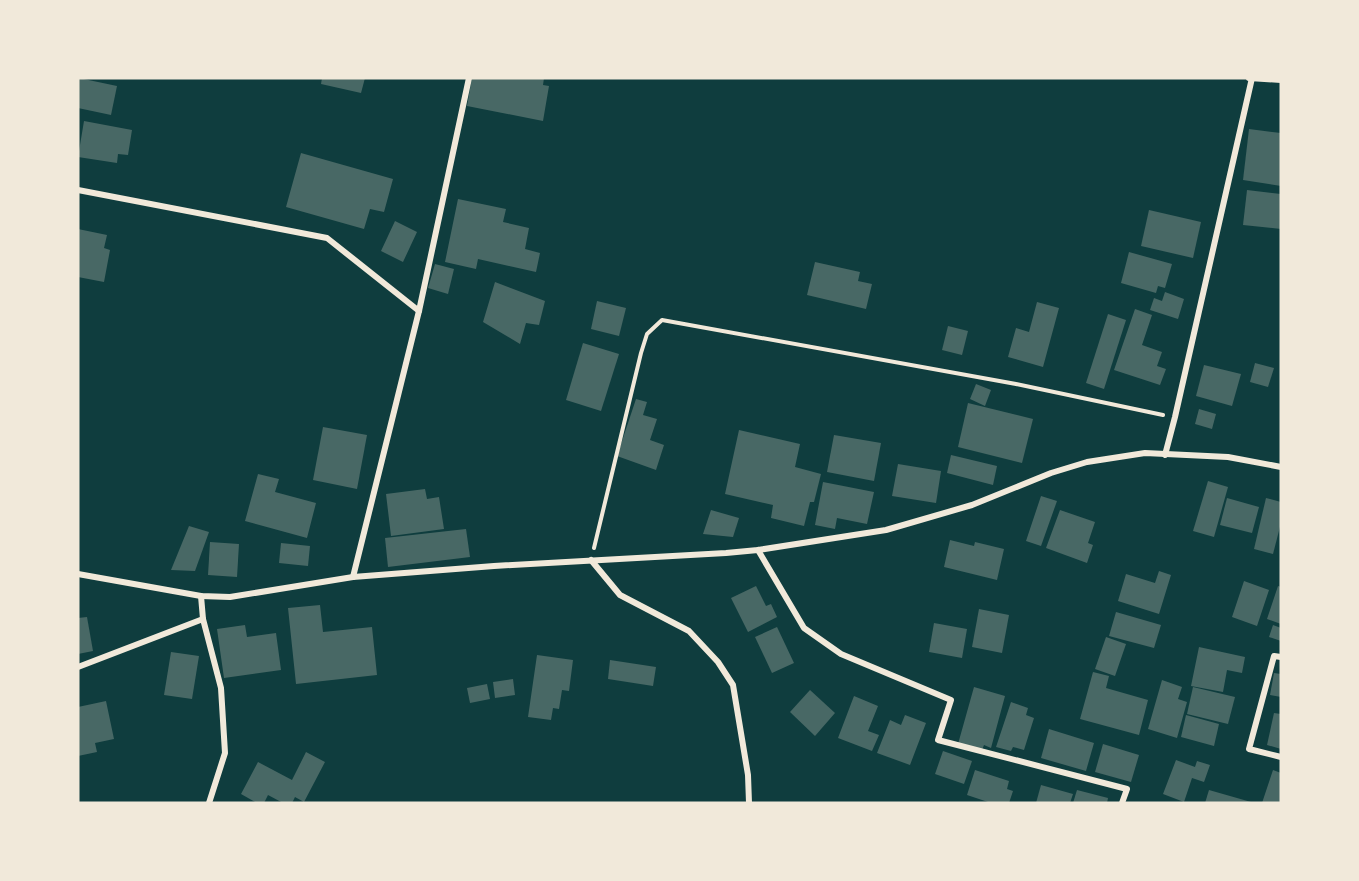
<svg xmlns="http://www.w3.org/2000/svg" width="1359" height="881" viewBox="0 0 1359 881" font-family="'Open Sans',sans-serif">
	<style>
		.building { fill: #486865 }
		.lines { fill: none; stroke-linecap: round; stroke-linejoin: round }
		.path { stroke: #f1e9da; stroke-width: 4 }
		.minor { stroke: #f1e9da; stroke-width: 6 }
	</style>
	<rect width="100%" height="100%" fill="#0f3d3e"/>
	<g class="building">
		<polygon points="79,78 117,86 111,115 78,108"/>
		<polygon points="322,78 365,78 361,93 321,84"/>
		<polygon points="472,78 544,78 543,85 549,86 543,121 467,106"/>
		<polygon points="84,121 132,130 128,155 118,154 117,163 78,157"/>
		<polygon points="1249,129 1281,133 1281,186 1243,180"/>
		<polygon points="301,153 393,179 384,212 370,209 364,229 286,207"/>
		<polygon points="1247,190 1281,194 1281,229 1243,225"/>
		<polygon points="458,199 506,209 503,222 529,228 525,249 540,253 536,272 478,259 476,269 445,262"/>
		<polygon points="1149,210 1201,222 1193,258 1141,246"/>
		<polygon points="395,221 417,232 403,262 381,251"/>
		<polygon points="78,229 107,235 104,248 110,250 104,282 78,277"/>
		<polygon points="1129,252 1172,264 1165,288 1158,286 1156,293 1121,283"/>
		<polygon points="815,262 860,272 858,281 872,284 866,309 807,295"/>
		<polygon points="435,264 454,269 448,294 428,288"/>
		<polygon points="495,282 545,301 539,325 526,323 520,344 483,322"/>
		<polygon points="1165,292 1184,299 1178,319 1150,310 1154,298 1162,301"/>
		<polygon points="597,301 626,308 619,336 591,329"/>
		<polygon points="1037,302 1059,308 1043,367 1008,357 1016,328 1029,332"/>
		<polygon points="1135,309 1152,315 1142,345 1162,352 1157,366 1166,369 1160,385 1114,370"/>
		<polygon points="1108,314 1126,320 1104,389 1086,383"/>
		<polygon points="948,326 968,331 962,355 942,350"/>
		<polygon points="583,343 619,354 601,411 566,400"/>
		<polygon points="1255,363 1274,368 1268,387 1250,382"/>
		<polygon points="1204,365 1241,374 1232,406 1196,396"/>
		<polygon points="976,384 991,390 985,406 970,399"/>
		<polygon points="636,399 647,402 643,415 657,419 650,440 664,445 656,470 617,456"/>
		<polygon points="968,403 1033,419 1022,463 958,447"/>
		<polygon points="1199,409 1216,414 1212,429 1195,424"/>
		<polygon points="323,427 367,435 357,489 313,480"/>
		<polygon points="739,430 800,444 795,467 821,474 814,502 810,502 804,526 771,518 773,505 725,494"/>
		<polygon points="834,435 881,443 874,481 827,472"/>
		<polygon points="951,455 997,466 993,485 947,473"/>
		<polygon points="898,464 941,471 936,503 892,496"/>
		<polygon points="258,474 279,479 275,492 316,503 307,538 245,521"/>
		<polygon points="1208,481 1228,487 1214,537 1193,531"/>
		<polygon points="823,482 874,492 867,524 837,518 835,529 815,525"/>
		<polygon points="425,489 427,499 439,497 444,529 391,536 386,494"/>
		<polygon points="1041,496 1057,501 1041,546 1026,541"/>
		<polygon points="1227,498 1259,507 1252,533 1220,525"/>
		<polygon points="1266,498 1281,502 1281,523 1273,554 1254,549"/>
		<polygon points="711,510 739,518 733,537 703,534"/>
		<polygon points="1060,510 1095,522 1088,543 1093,545 1087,563 1046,548"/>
		<polygon points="189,526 209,532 195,571 171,570"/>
		<polygon points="466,529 470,557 388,567 385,538"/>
		<polygon points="950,540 974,546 975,542 1004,549 997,580 944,567"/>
		<polygon points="210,542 239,544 237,577 208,575"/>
		<polygon points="281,543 310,546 308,566 279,563"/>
		<polygon points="1159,571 1171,575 1159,614 1118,601 1126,574 1155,583"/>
		<polygon points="1244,581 1269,590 1257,626 1232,617"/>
		<polygon points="756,586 766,606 771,604 777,617 748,632 731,598"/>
		<polygon points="1278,586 1281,587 1281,624 1267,619"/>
		<polygon points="320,605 323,632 372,627 377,675 296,684 288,608"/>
		<polygon points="979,609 1009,615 1002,653 972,647"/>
		<polygon points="1116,612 1161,625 1154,648 1109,636"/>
		<polygon points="87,617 93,651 78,654 78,618"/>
		<polygon points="934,623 967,629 962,658 929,652"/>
		<polygon points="245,625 247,637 276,633 281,670 224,678 217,629"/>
		<polygon points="1273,625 1281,628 1281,641 1269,637"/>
		<polygon points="777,627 794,663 772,673 755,637"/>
		<polygon points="1106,637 1126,644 1115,676 1095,669"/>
		<polygon points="1199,647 1245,657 1242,673 1227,670 1223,692 1191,686"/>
		<polygon points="171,652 199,656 192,699 164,695"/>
		<polygon points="537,655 573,660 569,691 562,690 559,709 553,708 551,720 528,717"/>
		<polygon points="610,660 656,667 653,686 608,679"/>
		<polygon points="1093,672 1109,676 1106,688 1148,700 1139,735 1080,719"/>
		<polygon points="1274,673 1281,674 1281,697 1270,695"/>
		<polygon points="513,679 515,695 495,698 493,682"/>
		<polygon points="1162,680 1182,687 1178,699 1187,702 1177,738 1148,729"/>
		<polygon points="487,684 490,699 470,703 467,688"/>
		<polygon points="974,687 1005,696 991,748 984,745 982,750 958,744"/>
		<polygon points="1193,687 1235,697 1228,724 1187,714"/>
		<polygon points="810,690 835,713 815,736 790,712"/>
		<polygon points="854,696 878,706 868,731 879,735 872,751 838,738"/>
		<polygon points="106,701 114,739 95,743 97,752 78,756 78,707"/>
		<polygon points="1011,702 1028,708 1026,715 1034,718 1024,750 1013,747 1011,751 996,747"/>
		<polygon points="1274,713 1281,714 1281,749 1267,745"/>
		<polygon points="905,715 926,723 910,765 877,753 890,720 901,725"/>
		<polygon points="1186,715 1219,724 1214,746 1181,737"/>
		<polygon points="1049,729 1094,743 1086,771 1041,758"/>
		<polygon points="1103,744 1139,755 1131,782 1095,772"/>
		<polygon points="943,751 972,761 964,784 935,774"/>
		<polygon points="306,752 325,762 304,802 295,797 292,803 283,803 268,795 264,803 257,803 241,794 258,762 292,780"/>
		<polygon points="1176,760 1195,767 1197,761 1210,765 1204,782 1192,778 1184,802 1163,794"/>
		<polygon points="975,770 1009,781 1007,789 1013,791 1009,803 991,803 967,795"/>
		<polygon points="1273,770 1281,773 1281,803 1262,803"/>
		<polygon points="1041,785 1073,794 1070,803 1036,803"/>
		<polygon points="1077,790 1108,798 1107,803 1073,803"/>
		<polygon points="1209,790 1251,802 1251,803 1205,803"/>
	</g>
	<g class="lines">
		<polyline class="path" points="594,548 641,353 647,334 662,320 1016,384 1163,415"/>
		<g class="minor">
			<polyline points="1249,78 1281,80"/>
			<polyline points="78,190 327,238 419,311"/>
			<polyline points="1165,455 1175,417 1252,78"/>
			<polyline points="758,550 804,628 841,654 951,700 938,740 1127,789 1122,803"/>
			<polyline points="591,560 620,595 689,631 718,662 733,685 748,775 749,803"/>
			<polyline points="78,574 201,596 230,597 353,577 494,566 726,553 758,550 886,530 972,505 1051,473 1087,462 1145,453 1228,457 1281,467"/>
			<polyline points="353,577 419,311 469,78"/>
			<polyline points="201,596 203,619 221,688 225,753 209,803"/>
			<polyline points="1281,657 1274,656 1249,749 1281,757"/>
			<polyline points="78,667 203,619"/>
		</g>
	</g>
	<rect width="1359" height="881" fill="none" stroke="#f1e9da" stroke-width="159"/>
</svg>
